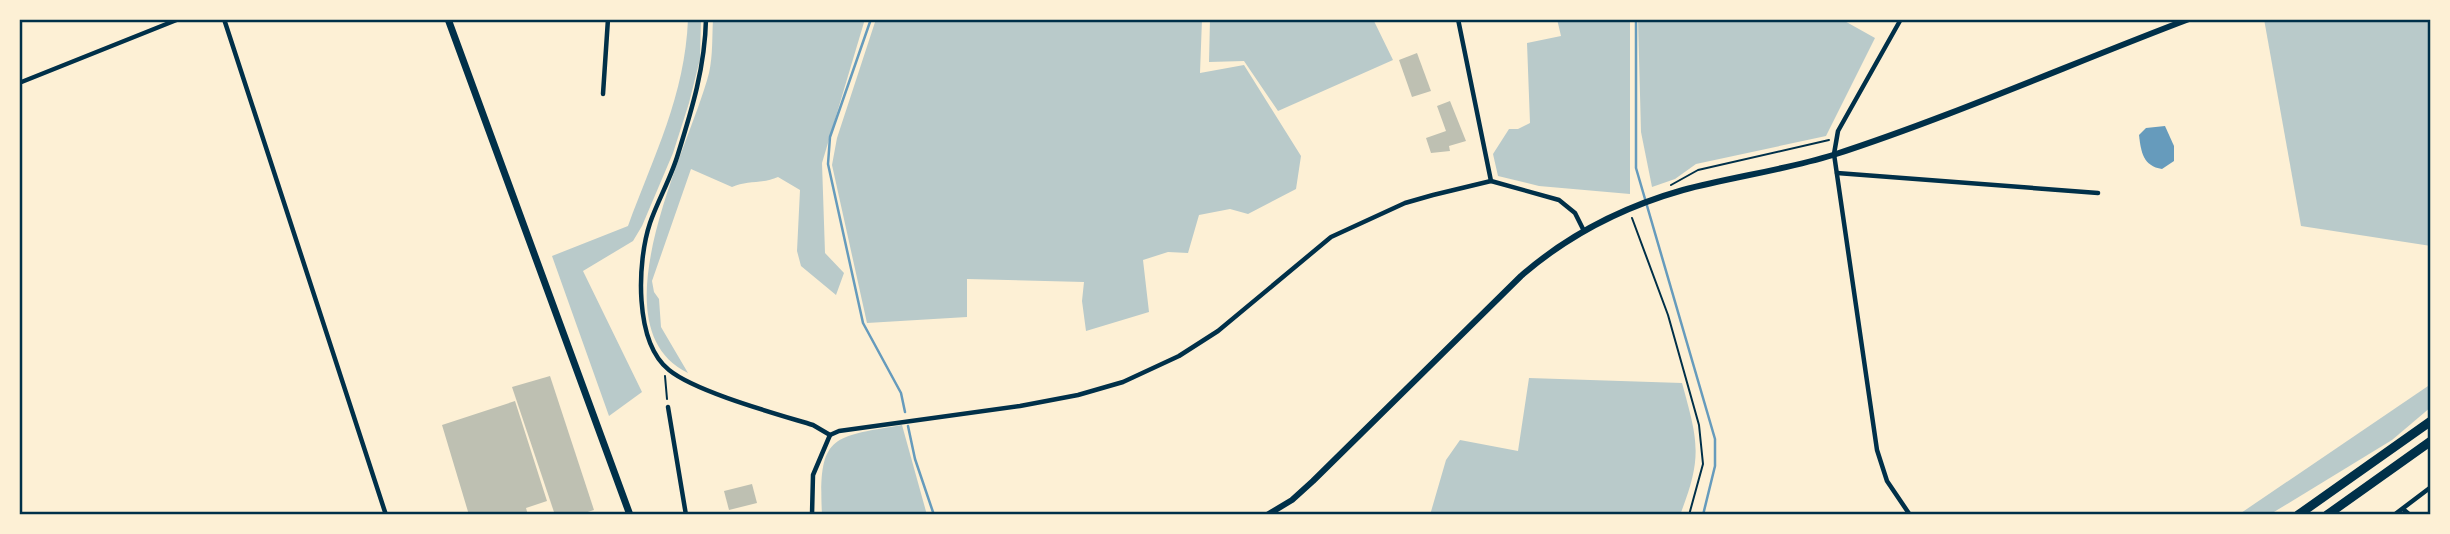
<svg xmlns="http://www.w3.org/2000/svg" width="2450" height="534" viewBox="0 0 2450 534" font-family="'Roboto Serif',serif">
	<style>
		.green { fill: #b9caca }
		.water { fill: #669bbc }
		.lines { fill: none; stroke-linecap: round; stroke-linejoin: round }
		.stream { stroke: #669bbc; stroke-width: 2.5 }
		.building { fill: #bec0b2 }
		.path { stroke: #003049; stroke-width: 2 }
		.minor { stroke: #003049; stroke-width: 4.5 }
		.tertiary { stroke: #003049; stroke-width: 6 }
		.secondary { stroke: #003049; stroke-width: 7 }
		.motorway { stroke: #003049; stroke-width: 9 }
		.neatline { fill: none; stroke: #003049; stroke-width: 2.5 }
	</style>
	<rect width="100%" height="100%" fill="#fdf0d5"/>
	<g class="green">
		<path d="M688,19H701L700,59L689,103L673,153L642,226L633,241L583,271L642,392L609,416L552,256L628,226C654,155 685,96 688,19Z"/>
		<path d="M713,19H865L822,163L825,253L844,273L836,295L801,266L797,251L800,190L778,177C763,184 747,180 732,187L691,169L652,281L654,292L659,299L661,327L688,373C592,326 691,145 709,73C713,56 712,36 713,19Z"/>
		<polygon points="876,19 1202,19 1200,73 1244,65 1301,156 1296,189 1248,214 1230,209 1199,215 1188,253 1168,252 1143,260 1149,312 1086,331 1082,301 1084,282 967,279 967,317 867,323 832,165 837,138"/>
		<polygon points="1210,19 1373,19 1393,60 1278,111 1244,61 1209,62"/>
		<polygon points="1557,19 1630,19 1630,194 1539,186 1498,176 1493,154 1509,129 1518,129 1530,123 1527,43 1561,36"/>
		<polygon points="1638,19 1841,19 1875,38 1826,136 1696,164 1675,179 1652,187 1641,132"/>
		<polygon points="2264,19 2431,19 2431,246 2301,226"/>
		<path d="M1529,378L1682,383C1698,441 1703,457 1680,515H1430L1446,460L1460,440L1518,451Z"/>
		<polygon points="2431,384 2431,407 2392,440 2269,515 2238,515"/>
		<path d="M902,425L927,515H822C818,435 831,437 902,425Z"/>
	</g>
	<path class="water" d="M2165,126L2174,146V161L2162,169C2143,166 2141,152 2139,135L2146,128Z"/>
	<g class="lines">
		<g class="stream">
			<polyline points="871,19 830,137 828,164 863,323 901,393 905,412"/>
			<polyline points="1636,19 1636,168 1715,439 1715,466 1703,515"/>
			<polyline points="908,426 915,459 934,515"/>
		</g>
	</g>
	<g class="building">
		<polygon points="1417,53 1431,91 1412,97 1399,60"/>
		<polygon points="1450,101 1466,141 1449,146 1450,151 1431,153 1426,138 1446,131 1437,106"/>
		<polygon points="550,376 594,510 578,515 555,515 512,387"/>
		<polygon points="515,401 547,501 526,508 528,515 469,515 442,425"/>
		<polygon points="752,484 757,503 729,510 724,491"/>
	</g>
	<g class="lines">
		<g class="path">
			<polyline points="1671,185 1698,170 1829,140"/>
			<polyline points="1632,218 1668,315 1699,425 1703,464 1689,515"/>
			<polyline points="665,376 667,399"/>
		</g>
		<g class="minor">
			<polyline points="224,19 386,515"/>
			<path d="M706,19C705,67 692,109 678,154C671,178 658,200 650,223C637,262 634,342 669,370C696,392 777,414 813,425L830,435"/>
			<polyline points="1458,19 1491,181"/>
			<polyline points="1901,19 1838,131 1834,154 1877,450 1887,481 1910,515"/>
			<polyline points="19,83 179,19"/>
			<polyline points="603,94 608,19"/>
			<polyline points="1837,173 2098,193"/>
			<polyline points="668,407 686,515"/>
			<polyline points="2403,509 2410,515"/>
			<polyline points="812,515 813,475 830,435 839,431 1020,406 1078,395 1123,382 1179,356 1218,331 1331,237 1405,203 1433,195 1491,181 1559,200 1575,213 1584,231"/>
			<polyline points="2394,515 2431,487"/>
		</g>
		<path class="tertiary" d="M1267,515L1292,500L1313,481L1521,276C1568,235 1623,207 1683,190C1732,177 1784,170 1833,155C1953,116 2070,64 2189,19"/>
		<polyline class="secondary" points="448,19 630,515"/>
		<g class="motorway">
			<polyline points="2298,515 2431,421"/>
			<polyline points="2327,515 2431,441"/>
		</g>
	</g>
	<rect width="2450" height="534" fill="none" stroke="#fdf0d5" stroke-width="42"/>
	<rect x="21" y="21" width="2408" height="492" class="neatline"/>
</svg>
